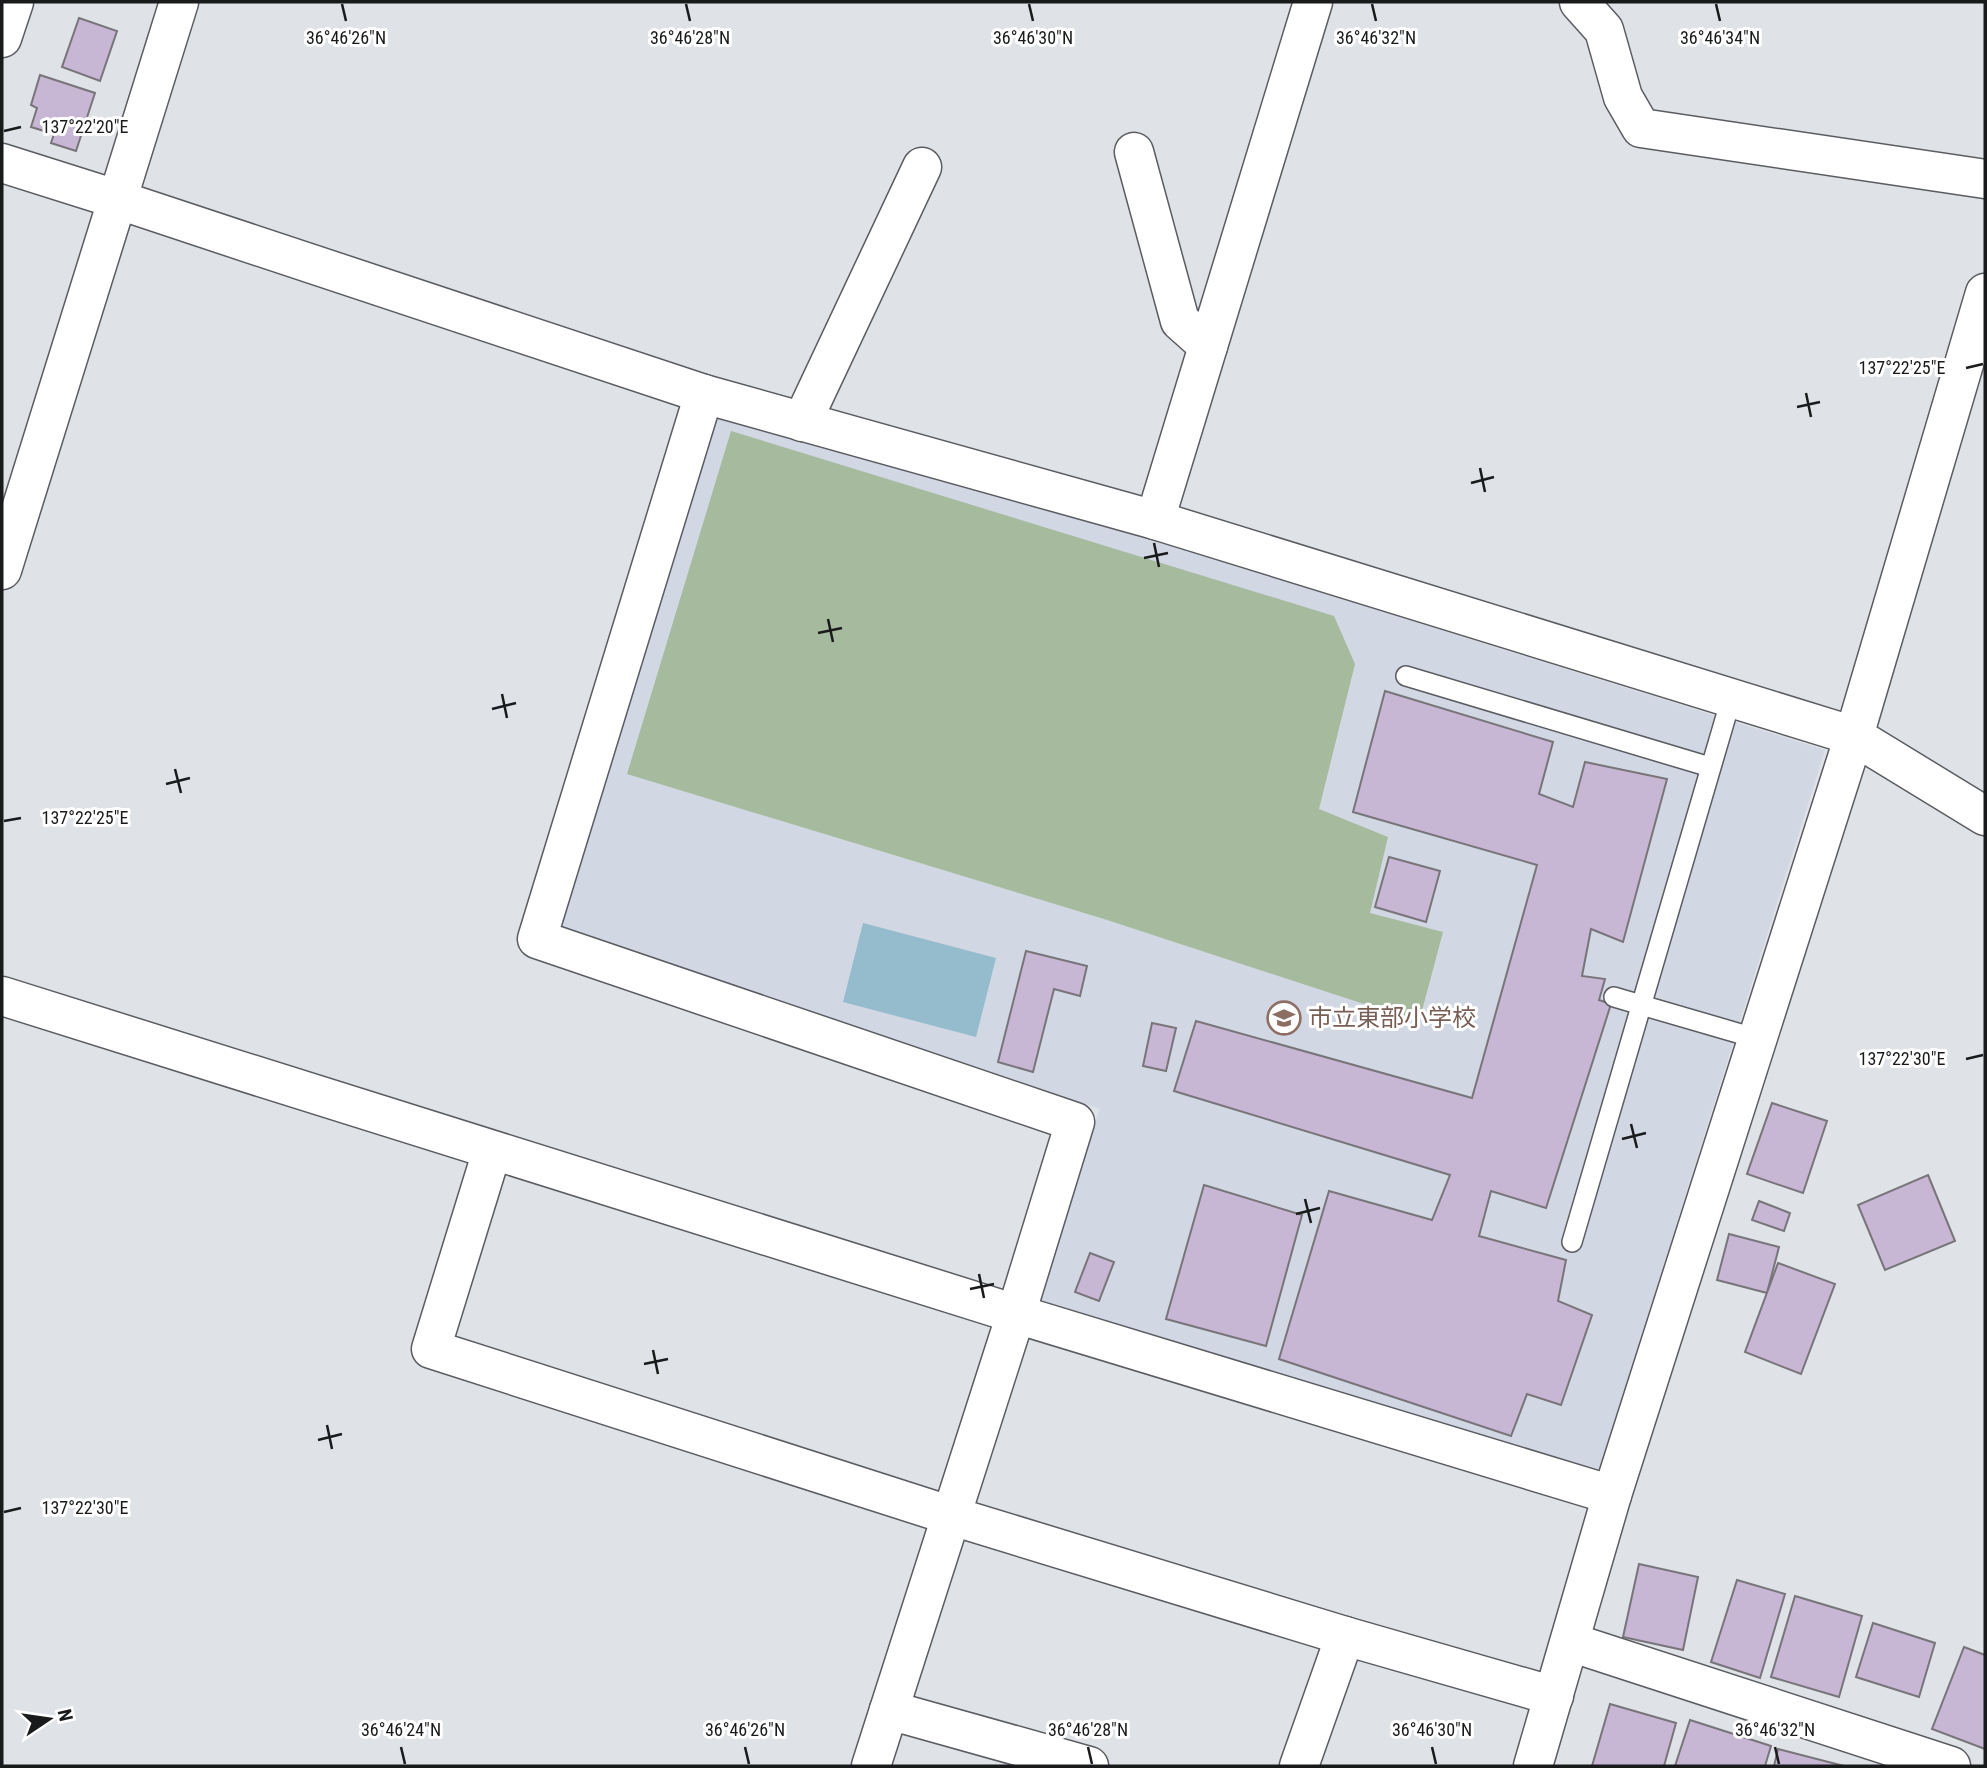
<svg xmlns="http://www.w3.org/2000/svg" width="1987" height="1768" viewBox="0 0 1987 1768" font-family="'Roboto Condensed','Noto Sans JP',sans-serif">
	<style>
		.built { fill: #d1d7e3 }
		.green { fill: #a6bb9e }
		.water { fill: #95bccd }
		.building { fill: #c8b6d5; stroke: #78757a; stroke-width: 2 }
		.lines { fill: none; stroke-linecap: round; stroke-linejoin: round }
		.service-casing { stroke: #5a5c61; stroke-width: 22 }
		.minor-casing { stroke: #5a5c61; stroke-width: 41 }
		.tertiary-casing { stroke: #5a5c61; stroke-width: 41 }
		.service { stroke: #fff; stroke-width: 19 }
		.minor { stroke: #fff; stroke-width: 38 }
		.tertiary { stroke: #fff; stroke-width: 38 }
		.ticks { fill: none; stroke: #191a1b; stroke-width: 2.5 }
		.labels { text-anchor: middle; stroke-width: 6; stroke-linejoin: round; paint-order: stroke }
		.education-label { font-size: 24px; fill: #785e54; stroke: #fff; text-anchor: start }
		.ticks-label { font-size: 18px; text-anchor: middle; fill: #191a1b; stroke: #fff; stroke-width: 6; stroke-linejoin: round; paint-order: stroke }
	</style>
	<rect width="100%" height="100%" fill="#dfe2e7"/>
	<polygon class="built" points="717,404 1825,750 1596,1480 1032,1306 1100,1109 555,926"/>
	<polygon class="green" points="731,431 1334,616 1355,664 1319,809 1388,837 1370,913 1443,932 1419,1022 1104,919 627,774"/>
	<polygon class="water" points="863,923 996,958 976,1037 843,1002"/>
	<g class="building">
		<polygon points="79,18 117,31 100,81 62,67"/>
		<polygon points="40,75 95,93 76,151 51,143 54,134 31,127 37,108 31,105"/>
		<polygon points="1385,691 1553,742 1539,794 1573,807 1585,762 1667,779 1623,942 1591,929 1582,976 1605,979 1599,1000 1611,1004 1546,1208 1491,1191 1479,1236 1566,1260 1558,1301 1592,1315 1561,1405 1527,1394 1511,1436 1279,1359 1329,1191 1432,1220 1450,1175 1174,1091 1196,1021 1472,1098 1537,865 1353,812"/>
		<polygon points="1389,857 1440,871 1426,922 1375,907"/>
		<polygon points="1026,951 1087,966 1080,996 1054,989 1033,1072 998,1062"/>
		<polygon points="1152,1023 1176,1028 1166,1071 1143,1066"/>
		<polygon points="1772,1103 1827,1121 1803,1193 1747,1174"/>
		<polygon points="1928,1175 1955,1241 1885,1270 1858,1205"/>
		<polygon points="1204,1185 1302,1215 1266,1346 1166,1319"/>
		<polygon points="1759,1201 1790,1213 1784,1231 1752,1220"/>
		<polygon points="1729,1234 1779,1247 1767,1293 1717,1280"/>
		<polygon points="1090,1253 1114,1262 1099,1301 1075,1292"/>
		<polygon points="1778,1263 1835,1284 1801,1374 1745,1352"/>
		<polygon points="1639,1564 1698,1577 1683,1650 1623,1637"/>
		<polygon points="1737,1580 1785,1594 1760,1678 1711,1662"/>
		<polygon points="1795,1596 1862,1616 1839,1697 1771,1677"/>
		<polygon points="1873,1623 1935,1643 1919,1697 1856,1677"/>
		<polygon points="1964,1647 1985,1655 1985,1749 1932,1729"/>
		<polygon points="1610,1704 1676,1723 1664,1766 1592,1766"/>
		<polygon points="1690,1720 1771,1746 1765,1766 1675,1766"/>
		<polygon points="1778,1749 1844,1766 1774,1766"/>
	</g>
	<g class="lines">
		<defs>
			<g id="service">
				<polyline points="1406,676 1710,767"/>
				<polyline points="1614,997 1758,1039"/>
				<polyline points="1572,1242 1731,699"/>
			</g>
			<g id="minor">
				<polyline points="1579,2 1604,30 1623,97 1641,128 1985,179"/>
				<polyline points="2,38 14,2"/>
				<polyline points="1134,152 1180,321 1208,346"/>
				<polyline points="704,394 537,939 1075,1122 1016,1314 871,1766"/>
				<polyline points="802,422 922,167"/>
				<polyline points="1155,520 1313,2"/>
				<polyline points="2,570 179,2"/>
				<polyline points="2,996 1016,1314 1612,1495"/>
				<polyline points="492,1151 431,1349 952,1516 1345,1636 1554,1696"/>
				<polyline points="1570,1642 1951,1766"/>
				<polyline points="889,1710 1089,1766"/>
				<polyline points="1299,1766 1345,1636"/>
			</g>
			<g id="tertiary">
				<polyline points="2,163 116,199 704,394 1155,520 1854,736 1985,816"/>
				<polyline points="1533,1766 1612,1495 1854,736 1985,293"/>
			</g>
		</defs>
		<use href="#service" class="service-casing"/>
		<use href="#minor" class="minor-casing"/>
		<use href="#tertiary" class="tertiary-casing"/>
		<use href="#service" class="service"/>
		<use href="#minor" class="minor"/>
		<use href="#tertiary" class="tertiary"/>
	</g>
	<path class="ticks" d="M342,4L346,21M686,4L690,21M1029,4L1033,21M1372,4L1376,21M1716,4L1720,21M4,131L21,127M1966,368L1983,364M1806,393L1811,417M1797,407L1820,402M1480,468L1485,492M1471,483L1494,477M1154,543L1159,567M1144,558L1168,553M828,619L833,642M818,633L842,628M502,694L507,718M492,709L516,703M175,769L181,793M166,784L190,778M4,821L21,818M1966,1059L1983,1055M1631,1124L1637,1148M1622,1139L1646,1133M1305,1199L1311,1223M1296,1214L1320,1208M979,1274L984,1298M970,1289L994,1284M653,1350L658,1374M644,1364L668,1359M327,1425L332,1449M318,1440L342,1434M4,1512L21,1508M401,1747L405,1764M745,1747L749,1764M1088,1747L1092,1764M1432,1747L1436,1764M1775,1747L1779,1764"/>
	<defs>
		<symbol id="school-ring" viewBox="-11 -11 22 22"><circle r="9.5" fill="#fff" stroke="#8d6e63" stroke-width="1.5"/><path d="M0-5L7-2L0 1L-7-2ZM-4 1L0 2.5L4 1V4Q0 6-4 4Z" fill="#8d6e63"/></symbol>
	</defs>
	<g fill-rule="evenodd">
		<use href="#school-ring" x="1265" y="999" width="38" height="38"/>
	</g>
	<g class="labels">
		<g class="education-label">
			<text x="1308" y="1026">市立東部小学校</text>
		</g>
	</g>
	<g class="ticks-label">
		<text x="346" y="44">36°46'26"N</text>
		<text x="690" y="44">36°46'28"N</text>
		<text x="1033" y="44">36°46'30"N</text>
		<text x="1376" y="44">36°46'32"N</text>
		<text x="1720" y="44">36°46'34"N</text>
		<text x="85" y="133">137°22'20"E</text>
		<text x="1902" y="374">137°22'25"E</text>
		<text x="85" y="824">137°22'25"E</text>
		<text x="1902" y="1065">137°22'30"E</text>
		<text x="85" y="1514">137°22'30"E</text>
		<text x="401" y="1736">36°46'24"N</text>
		<text x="745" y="1736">36°46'26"N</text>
		<text x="1088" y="1736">36°46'28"N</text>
		<text x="1432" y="1736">36°46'30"N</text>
		<text x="1775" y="1736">36°46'32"N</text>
	</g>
	<rect width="1987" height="1768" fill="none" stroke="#191a1b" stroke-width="7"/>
	<g transform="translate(49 1719) rotate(77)" stroke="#ffffff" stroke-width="5" paint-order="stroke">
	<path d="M0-5L12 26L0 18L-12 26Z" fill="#191a1b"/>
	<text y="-10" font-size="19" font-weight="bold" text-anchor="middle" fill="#191a1b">N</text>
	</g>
</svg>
